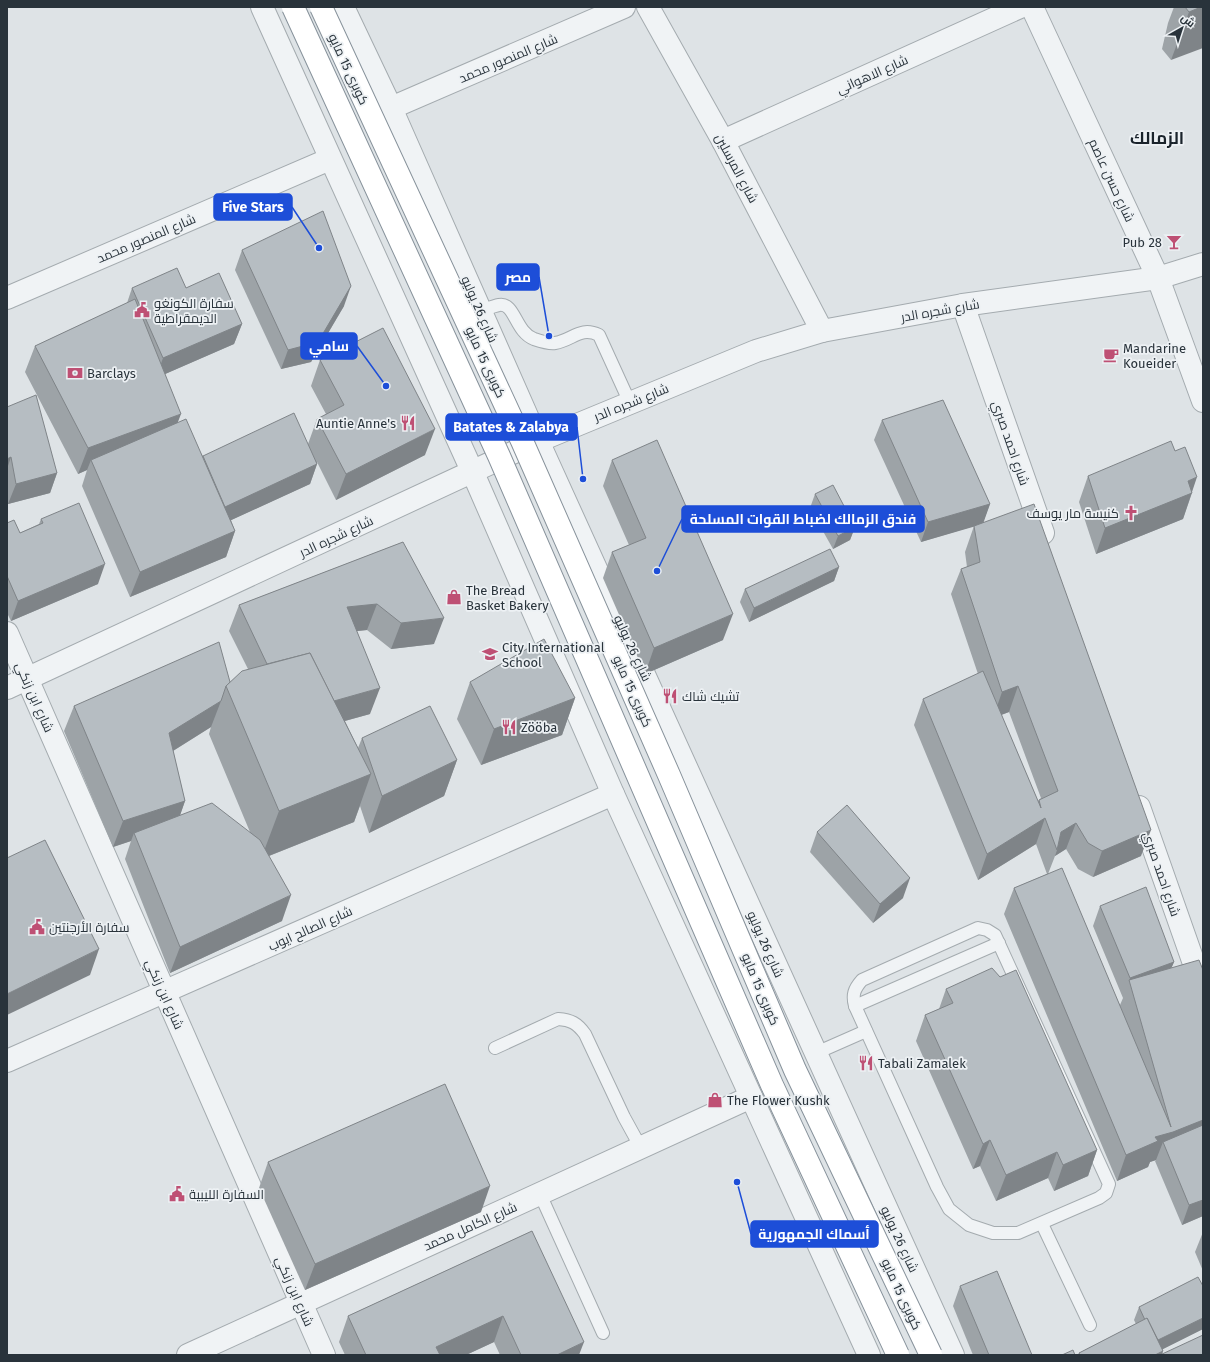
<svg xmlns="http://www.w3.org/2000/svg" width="1210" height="1362" viewBox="0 0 1210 1362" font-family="'Fira Sans',Cairo,sans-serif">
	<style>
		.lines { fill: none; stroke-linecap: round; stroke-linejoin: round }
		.service-casing { stroke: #a4abaf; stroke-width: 14 }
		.minor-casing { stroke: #a4abaf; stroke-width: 24 }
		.tertiary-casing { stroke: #a4abaf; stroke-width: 24 }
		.service { stroke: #f0f3f5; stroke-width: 12 }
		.minor { stroke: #f0f3f5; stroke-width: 22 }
		.tertiary { stroke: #f0f3f5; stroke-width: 22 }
		.motorway-bridge-casing { stroke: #87929b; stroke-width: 24; stroke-linecap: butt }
		.motorway-bridge { stroke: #fff; stroke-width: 22 }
		.wall { fill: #9da3a7; fill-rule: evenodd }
		.shaded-wall { fill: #7f8488 }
		.building { fill: #b6bdc2; stroke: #7f8488 }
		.labels { text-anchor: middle; stroke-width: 3.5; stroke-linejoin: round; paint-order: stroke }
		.street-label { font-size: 13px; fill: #29333b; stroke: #edf1f4 }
		.poi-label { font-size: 13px; fill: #29333b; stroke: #edf1f4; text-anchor: start }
		.district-label { font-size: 17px; font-weight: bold; fill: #1b242c; stroke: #edf1f4 }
		.leader { fill: none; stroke: #1d4ed8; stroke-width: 1.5 }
		.callout-dot { fill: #1d4ed8; stroke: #edf1f4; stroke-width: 1.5 }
		.callout { fill: #1d4ed8; stroke: #1d4ed8; stroke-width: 1.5 }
		.callout-label { font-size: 14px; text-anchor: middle; font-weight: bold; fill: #fff }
	</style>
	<rect width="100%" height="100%" fill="#dee3e6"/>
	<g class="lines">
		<defs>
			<g id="service">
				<path d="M481,311C487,309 493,306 499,305C515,302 515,332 534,339C540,341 549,344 555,343C573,340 580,326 599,335L630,403"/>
				<path d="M978,928L987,930L995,935L1109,1184L1106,1193L1099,1198L1018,1233H993L969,1225L949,1209L937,1187L855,1006C852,995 854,989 862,980Z"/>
				<polyline points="855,1006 999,943"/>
				<path d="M495,1048L558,1019C571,1020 577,1023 585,1034L624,1117L641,1148"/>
				<polyline points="816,1053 866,1031"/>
				<polyline points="540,1194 603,1333"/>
				<polyline points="1042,1224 1090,1325"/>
			</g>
			<g id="minor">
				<polyline points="648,7 723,141 822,331"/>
				<polyline points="1032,7 1158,278 1203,401"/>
				<polyline points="391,108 624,7"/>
				<polyline points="723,141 1020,7"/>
				<polyline points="7,298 330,159"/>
				<polyline points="963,305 1043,533"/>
				<polyline points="7,633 324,1355"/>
				<polyline points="7,688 538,441 756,351 822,331 963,305 1158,278 1203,264"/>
				<polyline points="1139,807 1203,989"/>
				<polyline points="7,1061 613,794"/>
				<polyline points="188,1355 751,1097"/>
			</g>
			<g id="tertiary">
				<polyline points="262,7 473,473 613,794 869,1355"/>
				<polyline points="343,7 391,108 538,441 953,1355"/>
			</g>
		</defs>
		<use href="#service" class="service-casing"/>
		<use href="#minor" class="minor-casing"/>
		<use href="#tertiary" class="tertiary-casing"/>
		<use href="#service" class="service"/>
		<use href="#minor" class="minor"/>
		<use href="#tertiary" class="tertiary"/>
		<defs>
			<g id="motorway-bridge">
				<polyline points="293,7 499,456 772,1085 898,1355"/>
				<polyline points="321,7 522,441 669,775 795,1070 931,1355"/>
			</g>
		</defs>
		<use href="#motorway-bridge" class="motorway-bridge-casing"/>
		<use href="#motorway-bridge" class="motorway-bridge"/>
	</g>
	<g class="wall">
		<polygon points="1174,7 1203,7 1171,60 1162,49 1168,23"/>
		<polygon points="242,250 344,306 311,362 281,369 235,270"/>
		<polygon points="132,288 186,288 242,324 234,344 165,374 178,422 203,456 308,444 317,419 326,414 311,386 320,360 425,455 336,500 317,462 317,464 310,484 231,520 235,531 226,557 130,597 82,486 87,470 78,474 25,372 35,346 127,303"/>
		<polygon points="7,407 57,473 50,493 8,504 7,495"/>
		<path d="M882,420L990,504L983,522L1141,856L1093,877L1078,869L1066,849L1055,856L1048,874L1120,1005L1123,998L1093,926L1100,906L1174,962L1171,968L1203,1216L1182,1225L1155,1161L1156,1160L1150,1162L1148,1167L1117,1181L1004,914L1014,888L1047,874L1036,844L978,880L914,725L923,699L978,674L951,594L961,569L967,567L965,552L974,526L921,542L874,440ZM1009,712L1041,798L1038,801L1001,715Z"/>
		<polygon points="1175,451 1192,493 1183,519 1096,554 1079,502 1088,476"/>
		<polygon points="612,460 723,640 645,674 603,578 612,552 629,545 603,486"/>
		<polygon points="815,494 855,527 850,540 833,549 810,508"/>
		<polygon points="41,519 98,584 11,621 7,613 7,523 20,533 39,524"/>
		<path d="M403,542L434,644L391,649L367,630L357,631L370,714L345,721L358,748L362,738L457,760L444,796L369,833L360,806L354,822L269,856L282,921L170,973L125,859L131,841L113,847L64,731L74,706L230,682L248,669L229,631L239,605ZM211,727L209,734L250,832L180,815L185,801L173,751Z"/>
		<polygon points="839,567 834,581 749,622 740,602 745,589"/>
		<polygon points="470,682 575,698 562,735 481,765 457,719"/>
		<polygon points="817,832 903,898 873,923 810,852"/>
		<polygon points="946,989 1097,1150 1088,1176 1054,1191 1048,1178 996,1201 980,1166 973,1169 916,1041 925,1015 939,1009"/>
		<polygon points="268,1162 481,1212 305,1290 259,1188"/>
		<polygon points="532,1231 579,1355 500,1355 494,1342 466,1355 345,1355 339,1342 348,1316"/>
		<polygon points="1203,1232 1203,1271 1195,1252"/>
		<polygon points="960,1286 1032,1355 973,1355 953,1306"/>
		<polygon points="1203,1286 1203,1329 1163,1349 1162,1354 1203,1355 1078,1355 1079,1353 1136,1324 1134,1320 1139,1307"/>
	</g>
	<g class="shaded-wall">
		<polygon points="1201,7 1203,7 1203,48 1171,60 1189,12"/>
		<polygon points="351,286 344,306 311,362 281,369 288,350"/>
		<polygon points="242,324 234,344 156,378 163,358"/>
		<polygon points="181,414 171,440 91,460 87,470 78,474 88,448"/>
		<polygon points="435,429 425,455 336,500 346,474"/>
		<polygon points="11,457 7,469 7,459"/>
		<polygon points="317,464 310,484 214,528 221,508"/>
		<polygon points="57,473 50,493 8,504 16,484"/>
		<polygon points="1197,477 1183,519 1096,554 1105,528 1188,481"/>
		<polygon points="990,504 983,524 921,542 928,522"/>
		<polygon points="855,527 850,540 833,549 838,536"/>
		<polygon points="235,531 226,557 130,597 140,572"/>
		<polygon points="105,564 98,584 11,621 18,601"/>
		<polygon points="839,567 834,581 749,622 754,608"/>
		<polygon points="377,604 367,630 338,633 347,607"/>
		<polygon points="733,614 723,640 645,674 654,648"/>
		<polygon points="444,618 434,644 391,649 401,623"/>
		<polygon points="1018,686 1009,712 993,718 1002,692"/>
		<polygon points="380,688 370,714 308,731 317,706"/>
		<polygon points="575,698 562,735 481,765 494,729"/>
		<polygon points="221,701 211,727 160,759 169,733"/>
		<polygon points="457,760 444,796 369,833 382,796"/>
		<polygon points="371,774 354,822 261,859 279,811"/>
		<polygon points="185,801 176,827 134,833 131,841 113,847 123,821"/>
		<polygon points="1045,818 1036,844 978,880 987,854"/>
		<polygon points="1076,823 1066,849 1055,856 1057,850 1061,832"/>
		<polygon points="1151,830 1141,856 1093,877 1102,851"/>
		<polygon points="910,878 903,898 873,923 880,904"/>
		<polygon points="291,895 282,921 170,973 180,947"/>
		<polygon points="99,949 90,975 7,1015 7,994"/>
		<polygon points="1174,962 1166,981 1129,981 1130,978"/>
		<polygon points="1203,1120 1203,1142 1163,1142 1156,1160 1150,1162 1148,1167 1117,1181 1126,1155 1155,1137"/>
		<polygon points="990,1140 980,1166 973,1169 983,1144"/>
		<polygon points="1097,1150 1088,1176 1054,1191 1063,1165"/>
		<polygon points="1057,1152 1048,1178 996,1201 1006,1175"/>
		<polygon points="490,1186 481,1212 305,1290 315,1264"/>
		<polygon points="1203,1200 1203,1216 1182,1225 1189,1205"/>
		<polygon points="503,1316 494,1342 466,1355 433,1355 436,1347"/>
		<polygon points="1203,1318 1203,1329 1151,1355 1156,1341"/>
		<polygon points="584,1342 579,1355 557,1355"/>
		<polygon points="1163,1351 1162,1355 1155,1355"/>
	</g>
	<g class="building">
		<polygon points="1185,7 1201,7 1189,12"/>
		<polygon points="323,211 351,286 318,342 288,350 242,250"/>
		<polygon points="177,268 186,288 219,273 242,324 163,358 132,288"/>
		<polygon points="135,299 181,414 88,448 35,346"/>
		<polygon points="383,328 435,429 346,474 317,419 344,405 320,360"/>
		<polygon points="36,395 57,473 16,484 11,457 7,459 7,407"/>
		<polygon points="943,400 990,504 928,522 882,420"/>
		<polygon points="294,413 317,464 225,507 203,456"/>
		<polygon points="186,419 235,531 140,572 91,460"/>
		<polygon points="657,440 733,614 654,648 612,552 646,538 612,460"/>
		<polygon points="1171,441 1175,451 1185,447 1197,477 1188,481 1192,493 1105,528 1088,476"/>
		<polygon points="833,485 855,527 838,536 815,494"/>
		<polygon points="79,503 105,564 18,601 7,576 7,523 14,520 20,533 43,523 41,519"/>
		<polygon points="1034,504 1151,830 1102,851 1088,843 1076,823 1061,832 1057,850 1045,818 987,854 923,699 983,671 1041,808 1039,800 1058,791 1018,686 1002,692 961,569 980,562 974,526"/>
		<polygon points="403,542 444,618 401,623 377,604 347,607 380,688 334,701 310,653 267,664 239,605"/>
		<polygon points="830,549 839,567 754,608 745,589"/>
		<polygon points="544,639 575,698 494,729 470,682"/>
		<polygon points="219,642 230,682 226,686 221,701 169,733 185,801 123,821 74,706"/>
		<polygon points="310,653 371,774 279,811 226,686 242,671"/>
		<polygon points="430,706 457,760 382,796 362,738"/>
		<polygon points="212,803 260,840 291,895 180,947 134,833"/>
		<polygon points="847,805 910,878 880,904 817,832"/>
		<polygon points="45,840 99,949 7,994 7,858"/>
		<polygon points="1062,868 1171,1127 1129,980 1199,960 1203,970 1203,1120 1173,1132 1155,1137 1158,1141 1126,1155 1014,888"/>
		<polygon points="1146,887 1174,962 1130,978 1100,906"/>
		<polygon points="992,968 1000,977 1016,970 1097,1150 1063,1165 1057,1152 1006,1175 990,1140 983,1144 925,1015 953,1003 946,989"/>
		<polygon points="445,1084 490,1186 315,1264 268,1162"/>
		<polygon points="1203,1125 1203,1200 1189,1205 1163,1142"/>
		<polygon points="532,1231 584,1342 557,1355 521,1355 503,1316 436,1347 440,1355 366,1355 348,1316"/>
		<polygon points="997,1271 1032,1355 989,1355 960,1286"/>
		<polygon points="1198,1277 1203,1286 1203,1318 1158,1340 1147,1318 1145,1320 1139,1307"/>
		<polygon points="1147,1318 1163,1351 1155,1355 1080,1355 1079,1353"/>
		<polygon points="1203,1335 1203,1355 1160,1355"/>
		<polygon points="1073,1350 1075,1355 1062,1355"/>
	</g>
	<defs>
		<symbol id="bar-bare" viewBox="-9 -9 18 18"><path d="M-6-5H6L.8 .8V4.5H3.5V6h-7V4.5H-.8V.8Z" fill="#be5074" stroke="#edf1f4" stroke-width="2.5" paint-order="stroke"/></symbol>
		<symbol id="civic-bare" viewBox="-9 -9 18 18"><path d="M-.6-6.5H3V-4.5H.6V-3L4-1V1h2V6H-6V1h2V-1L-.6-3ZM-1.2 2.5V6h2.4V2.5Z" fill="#be5074" stroke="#edf1f4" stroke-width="2.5" paint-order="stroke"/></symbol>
		<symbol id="cafe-bare" viewBox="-9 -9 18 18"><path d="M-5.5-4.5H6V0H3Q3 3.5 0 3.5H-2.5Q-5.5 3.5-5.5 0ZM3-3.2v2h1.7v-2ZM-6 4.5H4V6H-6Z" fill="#be5074" stroke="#edf1f4" stroke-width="2.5" paint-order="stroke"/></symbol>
		<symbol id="bank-bare" viewBox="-9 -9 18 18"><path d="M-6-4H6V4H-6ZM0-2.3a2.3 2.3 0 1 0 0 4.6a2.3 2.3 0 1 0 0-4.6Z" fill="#be5074" stroke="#edf1f4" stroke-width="2.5" paint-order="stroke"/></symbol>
		<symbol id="restaurant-bare" viewBox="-9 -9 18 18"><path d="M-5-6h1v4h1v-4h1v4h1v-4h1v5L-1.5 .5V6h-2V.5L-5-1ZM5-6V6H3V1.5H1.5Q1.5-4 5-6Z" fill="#be5074" stroke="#edf1f4" stroke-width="2.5" paint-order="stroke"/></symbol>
		<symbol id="church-bare" viewBox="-9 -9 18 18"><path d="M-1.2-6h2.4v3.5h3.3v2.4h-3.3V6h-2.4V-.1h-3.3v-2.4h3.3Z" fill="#be5074" stroke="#edf1f4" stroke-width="2.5" paint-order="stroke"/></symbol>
		<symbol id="shop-bare" viewBox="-9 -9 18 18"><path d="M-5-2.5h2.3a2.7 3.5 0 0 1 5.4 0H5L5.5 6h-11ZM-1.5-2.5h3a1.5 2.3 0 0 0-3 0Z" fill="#be5074" stroke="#edf1f4" stroke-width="2.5" paint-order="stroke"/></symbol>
		<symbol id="school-bare" viewBox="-9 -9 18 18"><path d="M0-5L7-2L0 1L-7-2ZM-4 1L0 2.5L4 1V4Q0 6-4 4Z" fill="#be5074" stroke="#edf1f4" stroke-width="2.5" paint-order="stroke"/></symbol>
	</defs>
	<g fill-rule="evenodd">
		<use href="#bar-bare" x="1163" y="231" width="22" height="22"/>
		<use href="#civic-bare" x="131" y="299" width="22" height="22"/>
		<use href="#cafe-bare" x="1100" y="344" width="22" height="22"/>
		<use href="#bank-bare" x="64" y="362" width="22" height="22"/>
		<use href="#restaurant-bare" x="397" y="412" width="22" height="22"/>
		<use href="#church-bare" x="1120" y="502" width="22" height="22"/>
		<use href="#shop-bare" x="443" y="586" width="22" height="22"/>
		<use href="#school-bare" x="479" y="643" width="22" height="22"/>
		<use href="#restaurant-bare" x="659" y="685" width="22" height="22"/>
		<use href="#restaurant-bare" x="498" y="716" width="22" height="22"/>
		<use href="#civic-bare" x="26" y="916" width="22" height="22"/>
		<use href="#restaurant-bare" x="855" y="1052" width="22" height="22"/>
		<use href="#shop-bare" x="704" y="1089" width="22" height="22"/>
		<use href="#civic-bare" x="166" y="1183" width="22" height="22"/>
	</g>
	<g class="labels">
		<g class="street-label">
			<text transform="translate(508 58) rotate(-23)" y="5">شارع المنصور محمد</text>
			<text transform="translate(349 69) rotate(65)" y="5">كوبرى 15 مايو</text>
			<text transform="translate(872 74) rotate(-24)" y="5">شارع الاهواني</text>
			<text transform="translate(737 168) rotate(62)" y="5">شارع المرسلين</text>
			<text transform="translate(1112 180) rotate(65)" y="5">شارع حسن عاصم</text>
			<text transform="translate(146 238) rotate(-23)" y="5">شارع المنصور محمد</text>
			<text transform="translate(480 309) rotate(66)" y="5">شارع 26 يوليو</text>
			<text transform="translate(940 310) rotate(-10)" y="5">شارع شجره الدر</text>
			<text transform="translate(486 362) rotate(65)" y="5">كوبرى 15 مايو</text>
			<text transform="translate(631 402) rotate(-22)" y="5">شارع شجره الدر</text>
			<text transform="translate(1011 443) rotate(71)" y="5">شارع احمد صبري</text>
			<text transform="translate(336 536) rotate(-25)" y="5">شارع شجره الدر</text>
			<text transform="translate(633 648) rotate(65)" y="5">شارع 26 يوليو</text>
			<text transform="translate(633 691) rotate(66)" y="5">كوبرى 15 مايو</text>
			<text transform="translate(35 697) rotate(66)" y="5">شارع ابن زنكي</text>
			<text transform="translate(1162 874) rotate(71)" y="5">شارع احمد صبري</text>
			<text transform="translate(310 928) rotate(-24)" y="5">شارع الصالح ايوب</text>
			<text transform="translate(766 944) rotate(66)" y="5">شارع 26 يوليو</text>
			<text transform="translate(761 989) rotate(67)" y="5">كوبرى 15 مايو</text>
			<text transform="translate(165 994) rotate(66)" y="5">شارع ابن زنكي</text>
			<text transform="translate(470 1226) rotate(-24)" y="5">شارع الكامل محمد</text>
			<text transform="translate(900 1239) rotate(65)" y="5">شارع 26 يوليو</text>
			<text transform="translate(295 1291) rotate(66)" y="5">شارع ابن زنكي</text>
			<text transform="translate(902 1294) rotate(65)" y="5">كوبرى 15 مايو</text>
		</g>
		<g class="poi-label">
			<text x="1162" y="247" text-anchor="end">Pub 28</text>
			<text x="154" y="308">سفارة الكونغو<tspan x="154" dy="15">الديمقراطية</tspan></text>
			<text x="1123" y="353">Mandarine<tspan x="1123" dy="15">Koueider</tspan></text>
			<text x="87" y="378">Barclays</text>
			<text x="396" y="428" text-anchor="end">Auntie Anne's</text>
			<text x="1119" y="518" text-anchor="end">كنيسة مار يوسف</text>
			<text x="466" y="595">The Bread<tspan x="466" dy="15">Basket Bakery</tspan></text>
			<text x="502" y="652">City International<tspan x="502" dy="15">School</tspan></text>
			<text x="682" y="701">تشيك شاك</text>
			<text x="521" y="732">Zööba</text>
			<text x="49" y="932">سفارة الأرجنتين</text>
			<text x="878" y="1068">Tabali Zamalek</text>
			<text x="727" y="1105">The Flower Kushk</text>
			<text x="189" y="1199">السفارة الليبية</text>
		</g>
		<g class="district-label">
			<text x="1157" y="144">الزمالك</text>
		</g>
	</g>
	<path class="leader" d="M319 248L292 207M549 336L539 277M386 386L357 346M583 479L577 427M657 571L682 519M737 1182L751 1234"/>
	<g class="callout-dot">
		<circle cx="319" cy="248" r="4"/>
		<circle cx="549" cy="336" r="4"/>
		<circle cx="386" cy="386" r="4"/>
		<circle cx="583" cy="479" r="4"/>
		<circle cx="657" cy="571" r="4"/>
		<circle cx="737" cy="1182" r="4"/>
	</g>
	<g class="callout">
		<rect x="214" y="194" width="78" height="26" rx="4"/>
		<rect x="497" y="264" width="42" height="26" rx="4"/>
		<rect x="301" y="333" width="56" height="26" rx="4"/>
		<rect x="446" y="414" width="131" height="26" rx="4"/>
		<rect x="682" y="506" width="242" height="26" rx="4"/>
		<rect x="751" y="1221" width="127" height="26" rx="4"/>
	</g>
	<g class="callout-label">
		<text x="253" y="212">Five Stars</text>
		<text x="518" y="282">مصر</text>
		<text x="329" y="351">سامي</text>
		<text x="511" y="432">Batates &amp; Zalabya</text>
		<text x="803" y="524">فندق الزمالك لضباط القوات المسلحة</text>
		<text x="814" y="1239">أسماك الجمهورية</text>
	</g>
	<rect width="1210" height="1362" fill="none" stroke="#29333b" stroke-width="16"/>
	<g transform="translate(1182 28) rotate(39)" stroke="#edf1f4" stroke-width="3" paint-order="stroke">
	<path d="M0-3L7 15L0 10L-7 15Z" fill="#29333b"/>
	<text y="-6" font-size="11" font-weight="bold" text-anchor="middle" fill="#29333b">ش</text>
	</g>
</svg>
